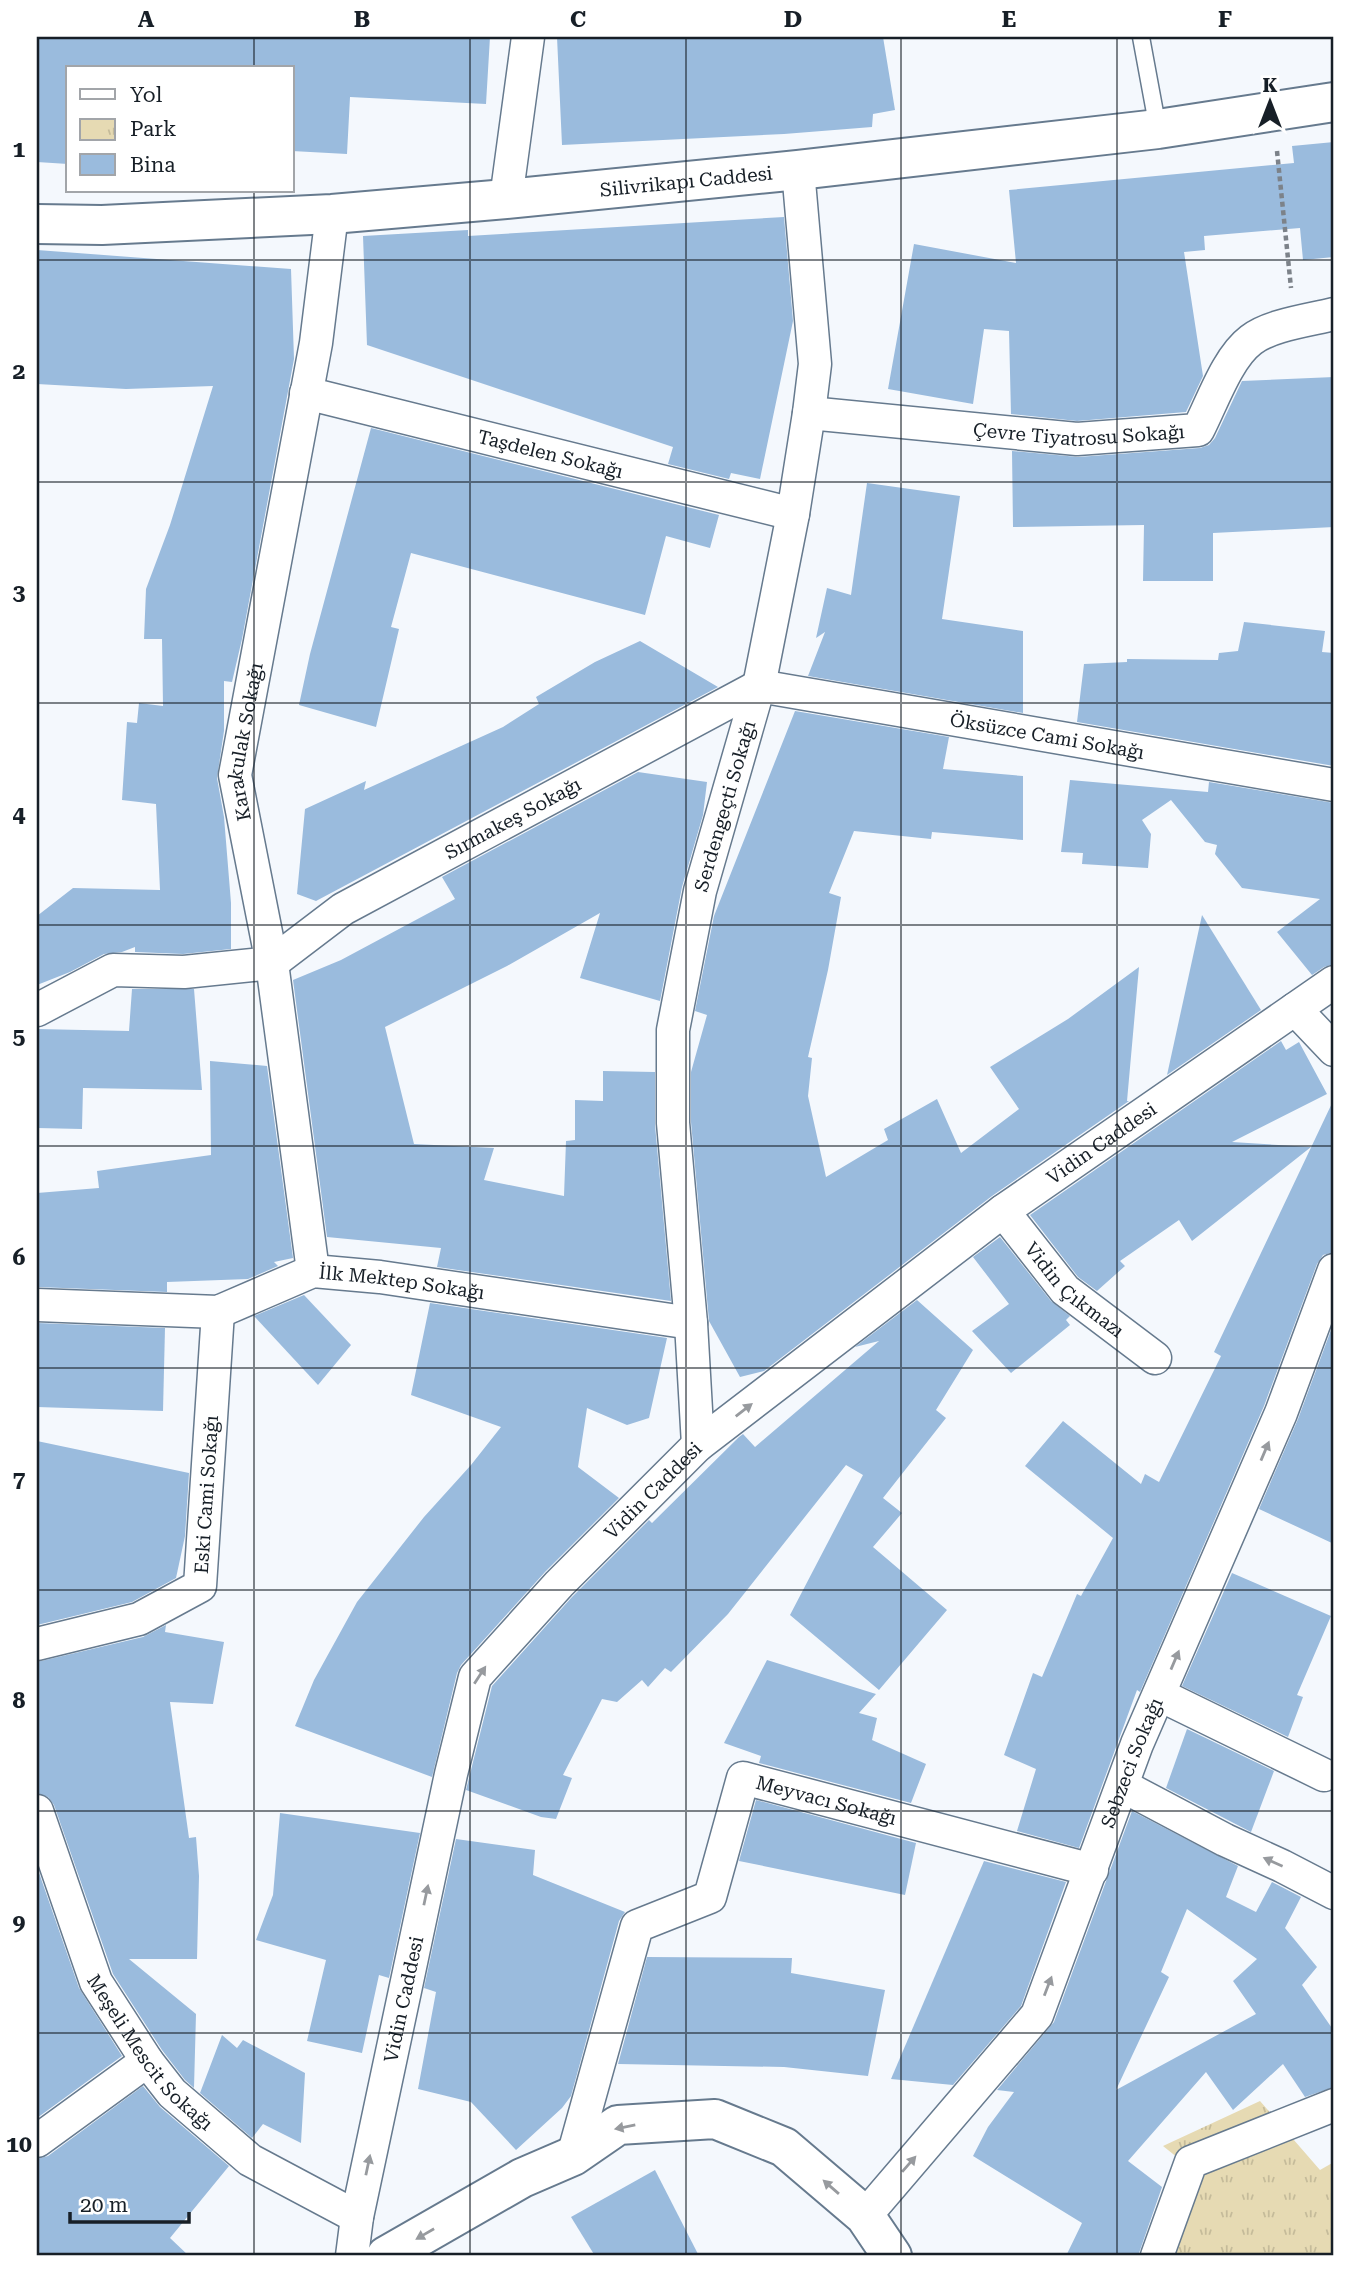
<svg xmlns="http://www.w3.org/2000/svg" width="1371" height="2293" viewBox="0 0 1371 2293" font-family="'Roboto Serif',serif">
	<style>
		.park { fill: url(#park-tufts) }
		.building { fill: #9abbdd; fill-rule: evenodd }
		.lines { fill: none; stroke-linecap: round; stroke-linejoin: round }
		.service-casing { stroke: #667a8e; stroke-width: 19 }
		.minor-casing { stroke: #667a8e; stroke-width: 35 }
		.tertiary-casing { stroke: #667a8e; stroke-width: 42 }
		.secondary-casing { stroke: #667a8e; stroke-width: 42 }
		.path { stroke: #7c8289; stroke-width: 4.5; stroke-dasharray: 5 3.5; stroke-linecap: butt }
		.service { stroke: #fff; stroke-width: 16 }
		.minor { stroke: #fff; stroke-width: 32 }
		.tertiary { stroke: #fff; stroke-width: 38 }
		.secondary { stroke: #fff; stroke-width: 38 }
		.oneway { fill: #979a9e }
		.grid { fill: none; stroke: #171f27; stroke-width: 2; stroke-opacity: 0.55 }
		.labels { text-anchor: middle; stroke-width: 5; stroke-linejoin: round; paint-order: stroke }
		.street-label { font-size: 19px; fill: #171f27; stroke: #fff }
		.neatline { fill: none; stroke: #171f27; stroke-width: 2.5 }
		.grid-label { font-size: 23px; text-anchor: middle; font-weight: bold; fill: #171f27 }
	</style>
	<defs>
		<pattern id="park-tufts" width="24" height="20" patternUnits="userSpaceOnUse" patternTransform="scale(1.75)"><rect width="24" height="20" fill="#e6dab3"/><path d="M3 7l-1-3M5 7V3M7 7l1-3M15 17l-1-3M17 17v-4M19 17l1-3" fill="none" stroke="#c5bb9a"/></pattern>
	</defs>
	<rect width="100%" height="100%" fill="#f4f8fd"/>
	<polygon class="park" points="1260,2101 1320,2170 1334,2162 1334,2256 1160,2256 1198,2174 1163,2146"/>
	<g class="building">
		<polygon points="37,37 490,37 486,104 350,97 347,154 292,151 292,68 68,68 68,164 37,162"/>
		<polygon points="557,37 883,37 895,110 873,114 872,127 784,134 562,145"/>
		<polygon points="1334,142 1334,257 1303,260 1300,228 1204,236 1205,250 1184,252 1203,376 1186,412 1077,421 1011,414 1009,331 984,329 973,404 888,389 914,244 1016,263 1009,190 1294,163 1292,146"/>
		<polygon points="784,217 793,321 760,479 731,473 729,479 668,464 673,447 367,345 363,236 468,230 468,236"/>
		<polygon points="37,250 291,269 294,359 242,639 232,682 224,681 224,731 217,778 224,817 231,903 231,949 183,954 135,952 135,947 122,952 104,954 70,972 37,985 37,916 73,888 160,890 156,804 122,800 127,722 137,723 139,703 163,706 162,639 144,639 146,589 170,525 213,386 126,389 37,384"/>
		<polygon points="1334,377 1334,527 1213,533 1213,581 1143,581 1144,525 1013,527 1012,451 1078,457 1200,448 1209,445 1215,438 1242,381"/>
		<polygon points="371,428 719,515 710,548 666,536 645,615 411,553 391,627 399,629 376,727 299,705 310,654"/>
		<polygon points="867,483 960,496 942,619 1023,631 1023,713 808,676 825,632 816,638 827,588 851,595"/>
		<polygon points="1244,622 1325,631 1322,652 1334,653 1334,766 1077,722 1084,664 1127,662 1127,659 1218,660 1219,653 1238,651"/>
		<polygon points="640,641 718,687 316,901 297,894 305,809 366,781 364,790 503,727 539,704 536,697 595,662"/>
		<polygon points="795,711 949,737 943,769 1023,776 1023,840 932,832 931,839 854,831 829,893 841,897 828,970 808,1057 812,1058 808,1096 826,1177 888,1140 884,1129 937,1099 961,1153 1019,1109 990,1067 1068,1019 1139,967 1127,1101 1129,1101 992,1196 764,1371 740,1377 709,1321 691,1122 691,1072 707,1015 695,1011 714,916"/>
		<polygon points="638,772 707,782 703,815 682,887 660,1001 580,978 600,913 507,966 385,1027 414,1144 494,1148 484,1180 564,1196 566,1141 575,1140 575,1100 603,1101 603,1071 655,1072 655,1125 671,1301 437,1267 441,1248 327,1237 293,980 341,960 455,899 442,877"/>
		<polygon points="1070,780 1208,792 1209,782 1334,803 1334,964 1324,967 1312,975 1277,932 1320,899 1242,888 1215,854 1217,845 1205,842 1171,800 1142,820 1151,834 1148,868 1082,864 1083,853 1061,852"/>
		<polygon points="1202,915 1261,1010 1167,1075"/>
		<polygon points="132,989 194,989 202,1090 83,1088 82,1129 37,1128 37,1029 129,1031"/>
		<polygon points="1281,1041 1286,1050 1299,1042 1327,1094 1232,1142 1311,1147 1192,1241 1179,1220 1120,1261 1125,1266 1097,1291 1078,1277 1030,1215"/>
		<polygon points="210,1061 267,1066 293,1258 274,1262 278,1266 248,1279 167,1282 167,1292 37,1287 37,1193 99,1188 97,1171 211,1155"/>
		<polygon points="1334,1099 1334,1252 1323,1255 1317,1264 1264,1406 1140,1692 1137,1690 1079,1848 1017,1831 1036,1769 1004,1755 1033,1673 1042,1677 1077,1594 1081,1596 1113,1538 1025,1466 1063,1421 1141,1484 1145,1474 1159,1482 1221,1356 1214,1352"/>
		<polygon points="1000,1237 1051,1301 1070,1316 1066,1320 1070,1325 1011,1373 972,1331 1009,1304 973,1257"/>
		<polygon points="304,1295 351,1345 318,1385 254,1316"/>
		<polygon points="917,1300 973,1350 936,1410 946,1418 883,1498 902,1513 873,1547 947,1610 879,1690 790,1615 863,1475 846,1465 728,1614 671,1672 665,1668 648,1687 642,1680 617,1702 602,1699 563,1775 572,1778 556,1819 541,1817 466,1790 492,1686 572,1597 649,1520 652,1523 739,1437 743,1434 755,1447 879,1341 855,1347"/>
		<polygon points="430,1303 667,1338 649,1418 627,1425 587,1408 578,1467 619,1498 545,1572 461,1665 457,1673 432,1777 295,1726 314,1680 357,1602 424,1517 471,1465 501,1427 411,1395"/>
		<polygon points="1334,1322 1334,1544 1259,1509 1298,1419"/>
		<polygon points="37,1323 165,1328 163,1411 37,1407"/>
		<polygon points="37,1441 189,1473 185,1536 176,1578 132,1602 37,1625"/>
		<polygon points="1232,1573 1331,1616 1297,1695 1303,1697 1288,1737 1182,1686"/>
		<polygon points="166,1625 165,1632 224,1642 213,1704 170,1702 189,1838 196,1837 199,1876 197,1959 129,1959 196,2014 194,2088 185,2080 162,2050 113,1974 54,1805 48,1797 37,1793 37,1662 143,1637"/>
		<polygon points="767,1660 876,1694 859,1713 877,1718 872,1740 926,1764 911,1803 759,1763 761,1756 724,1743"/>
		<polygon points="1187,1729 1274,1771 1251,1832 1166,1788"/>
		<polygon points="756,1800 916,1843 905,1895 739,1861"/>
		<path d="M1132,1811L1238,1866L1226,1897L1256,1912L1272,1882L1301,1897L1285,1928L1317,1967L1302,1985L1334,2031V2087L1305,2097L1283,2064L1233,2110L1206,2072L1128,2161L1162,2187L1138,2256H1066L1082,2223L973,2156L988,2127L1014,2092L997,2090L1054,2022ZM1187,1909L1257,1959L1233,1981L1256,2014L1116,2090L1169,1977L1161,1972Z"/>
		<polygon points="280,1813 420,1833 389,1978 379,1975 362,2053 307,2041 326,1960 256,1940 273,1895"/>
		<polygon points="456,1839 535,1850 533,1875 625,1912 619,1921 571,2096 562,2108 516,2150 471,2102 418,2089 436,1992 424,1988"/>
		<polygon points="984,1861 1066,1882 1021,2006 953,2085 891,2079"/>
		<polygon points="37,1867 79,1988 122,2056 37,2118"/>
		<polygon points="647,1957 792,1958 791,1973 885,1990 868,2076 784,2067 618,2064"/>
		<polygon points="222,2035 237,2048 243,2040 305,2073 301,2143 263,2124 252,2138 200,2093"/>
		<polygon points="143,2086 160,2107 229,2166 170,2238 189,2256 37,2256 37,2159 48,2156"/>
		<polygon points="655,2170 699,2256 595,2256 571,2217"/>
	</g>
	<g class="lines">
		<defs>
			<polyline id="service" points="1141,37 1158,129"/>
			<g id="minor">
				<polyline points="506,199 528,37"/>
				<path id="s1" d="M306,393L793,514"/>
				<path id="s2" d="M809,413L1077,439L1198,430C1212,403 1227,358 1251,340C1270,325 1310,320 1334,314"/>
				<polyline points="1295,1009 1334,1050"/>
				<path id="s3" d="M37,1010L113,970L184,972L272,963L343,909L759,686L1334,785"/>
				<path id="s4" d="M1003,1211L1065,1290L1155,1358"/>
				<path id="s5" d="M313,1271L272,963L235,775L316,343L332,214"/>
				<path id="s6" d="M37,1305L218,1312L313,1271L380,1277L691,1323"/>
				<path id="s7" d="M698,1445L691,1323L673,1123V1030L700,891L759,686L793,514L809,413L815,364L798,170"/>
				<path id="s8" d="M37,1644L139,1619L200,1586L218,1312"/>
				<polyline points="1160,1695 1324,1775"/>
				<polyline points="1123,1786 1225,1840 1282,1866 1334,1893"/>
				<path id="s9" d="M37,1811L96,1982L147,2061L172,2093L250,2160L357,2217"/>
				<polyline points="37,2141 147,2061"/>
				<path id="s10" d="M573,2156L637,1926L710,1897L743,1778L1092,1870"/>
				<path id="s11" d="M865,2216L1037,2015L1137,1744L1281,1413L1334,1270"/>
				<path id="s12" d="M352,2256L357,2217L451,1774L475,1677L559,1584L698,1445L1003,1211L1334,982"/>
				<polyline points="1157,2256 1191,2162 1334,2105"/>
			</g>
			<polyline id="tertiary" points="386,2256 522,2178 573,2156 618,2125 715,2119 784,2147 865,2216 892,2256"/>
			<g id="secondary">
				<path id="s13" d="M37,224L102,225L332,214L506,199L798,170L1158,129L1334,102"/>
			</g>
		</defs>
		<use href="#service" class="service-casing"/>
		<use href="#minor" class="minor-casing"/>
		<use href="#tertiary" class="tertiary-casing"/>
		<use href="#secondary" class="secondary-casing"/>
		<polyline class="path" points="1277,151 1291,288"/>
		<use href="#service" class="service"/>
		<use href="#minor" class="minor"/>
		<use href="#tertiary" class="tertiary"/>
		<use href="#secondary" class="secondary"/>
	</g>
	<defs><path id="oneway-solid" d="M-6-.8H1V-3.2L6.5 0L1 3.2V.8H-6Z" transform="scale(1.75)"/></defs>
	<g class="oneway">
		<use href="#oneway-solid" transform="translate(744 1410) rotate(-38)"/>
		<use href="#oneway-solid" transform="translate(1265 1451) rotate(-67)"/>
		<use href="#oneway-solid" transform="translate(1175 1660) rotate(-67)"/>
		<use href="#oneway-solid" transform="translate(480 1675) rotate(-57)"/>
		<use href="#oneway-solid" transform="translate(1273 1862) rotate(-156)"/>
		<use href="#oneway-solid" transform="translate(426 1895) rotate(-78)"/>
		<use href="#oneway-solid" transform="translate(1048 1986) rotate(-69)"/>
		<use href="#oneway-solid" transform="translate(625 2127) rotate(169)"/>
		<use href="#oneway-solid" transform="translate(909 2164) rotate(-49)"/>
		<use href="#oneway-solid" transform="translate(368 2165) rotate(-78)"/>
		<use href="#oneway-solid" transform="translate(831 2187) rotate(-139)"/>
		<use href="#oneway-solid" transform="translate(425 2234) rotate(150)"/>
	</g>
	<path class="grid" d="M254,37V68M470,37V2256M686,37V2256M901,37V2256M1117,37V2256M254,191V2256M37,260H1334M37,482H1334M37,703H1334M37,925H1334M37,1146H1334M37,1368H1334M37,1590H1334M37,1811H1334M37,2033H1334"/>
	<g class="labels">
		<g class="street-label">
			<text dy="7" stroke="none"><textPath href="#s13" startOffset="651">Silivrikapı Caddesi</textPath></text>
			<text dy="7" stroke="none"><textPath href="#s2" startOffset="271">Çevre Tiyatrosu Sokağı</textPath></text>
			<text dy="7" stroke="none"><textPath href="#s1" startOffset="252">Taşdelen Sokağı</textPath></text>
			<text dy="7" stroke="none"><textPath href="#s3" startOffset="1099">Öksüzce Cami Sokağı</textPath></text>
			<text dy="7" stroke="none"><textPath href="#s5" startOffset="536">Karakulak Sokağı</textPath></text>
			<text dy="7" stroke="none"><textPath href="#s7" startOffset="646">Serdengeçti Sokağı</textPath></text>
			<text dy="7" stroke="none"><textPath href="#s3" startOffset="527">Sırmakeş Sokağı</textPath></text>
			<text dy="7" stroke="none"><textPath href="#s12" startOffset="1418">Vidin Caddesi</textPath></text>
			<text dy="7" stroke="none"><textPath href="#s6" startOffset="374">İlk Mektep Sokağı</textPath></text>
			<text dy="7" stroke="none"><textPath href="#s4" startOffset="107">Vidin Çıkmazı</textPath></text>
			<text dy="7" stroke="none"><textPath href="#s12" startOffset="850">Vidin Caddesi</textPath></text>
			<text dy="7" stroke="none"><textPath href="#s8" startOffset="266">Eski Cami Sokağı</textPath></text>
			<text dy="7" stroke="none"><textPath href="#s11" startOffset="534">Sebzeci Sokağı</textPath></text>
			<text dy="7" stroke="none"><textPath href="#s10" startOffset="527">Meyvacı Sokağı</textPath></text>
			<text dy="7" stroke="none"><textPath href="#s12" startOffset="262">Vidin Caddesi</textPath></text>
			<text dy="7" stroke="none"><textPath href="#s9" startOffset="270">Meşeli Mescit Sokağı</textPath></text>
		</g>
	</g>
	<rect width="1371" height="2293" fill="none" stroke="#ffffff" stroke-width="77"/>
	<rect x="66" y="66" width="228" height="126" fill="#ffffff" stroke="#a2a5a9" stroke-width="2"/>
	<rect x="80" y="89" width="35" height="10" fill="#ffffff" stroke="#a2a5a9" stroke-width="2"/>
	<text x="130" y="102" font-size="21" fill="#171f27">Yol</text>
	<rect x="80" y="119" width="35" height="21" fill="url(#park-tufts)" stroke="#a2a5a9" stroke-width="2"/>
	<text x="130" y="136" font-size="21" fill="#171f27">Park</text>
	<rect x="80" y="154" width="35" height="21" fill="#9abbdd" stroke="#a2a5a9" stroke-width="2"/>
	<text x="130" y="172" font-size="21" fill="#171f27">Bina</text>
	<g transform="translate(1270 102)" stroke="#ffffff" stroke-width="5" paint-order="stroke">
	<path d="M0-5L12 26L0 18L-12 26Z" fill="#171f27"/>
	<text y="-10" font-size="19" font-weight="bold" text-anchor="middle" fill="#171f27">K</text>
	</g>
	<path d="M70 2212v10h119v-10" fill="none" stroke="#171f27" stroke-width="3.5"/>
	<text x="80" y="2212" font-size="21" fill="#171f27" stroke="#ffffff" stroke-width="5" paint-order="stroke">20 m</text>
	<rect x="38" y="38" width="1294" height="2216" class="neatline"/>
	<g class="grid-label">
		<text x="146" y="27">A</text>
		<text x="362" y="27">B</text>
		<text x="578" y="27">C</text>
		<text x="793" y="27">D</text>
		<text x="1009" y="27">E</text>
		<text x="1225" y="27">F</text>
		<text x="19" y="157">1</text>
		<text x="19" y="379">2</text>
		<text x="19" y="600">3</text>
		<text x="19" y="822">4</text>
		<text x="19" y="1044">5</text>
		<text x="19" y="1265">6</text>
		<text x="19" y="1487">7</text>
		<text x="19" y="1708">8</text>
		<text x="19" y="1930">9</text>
		<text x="19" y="2152">10</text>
	</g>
</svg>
